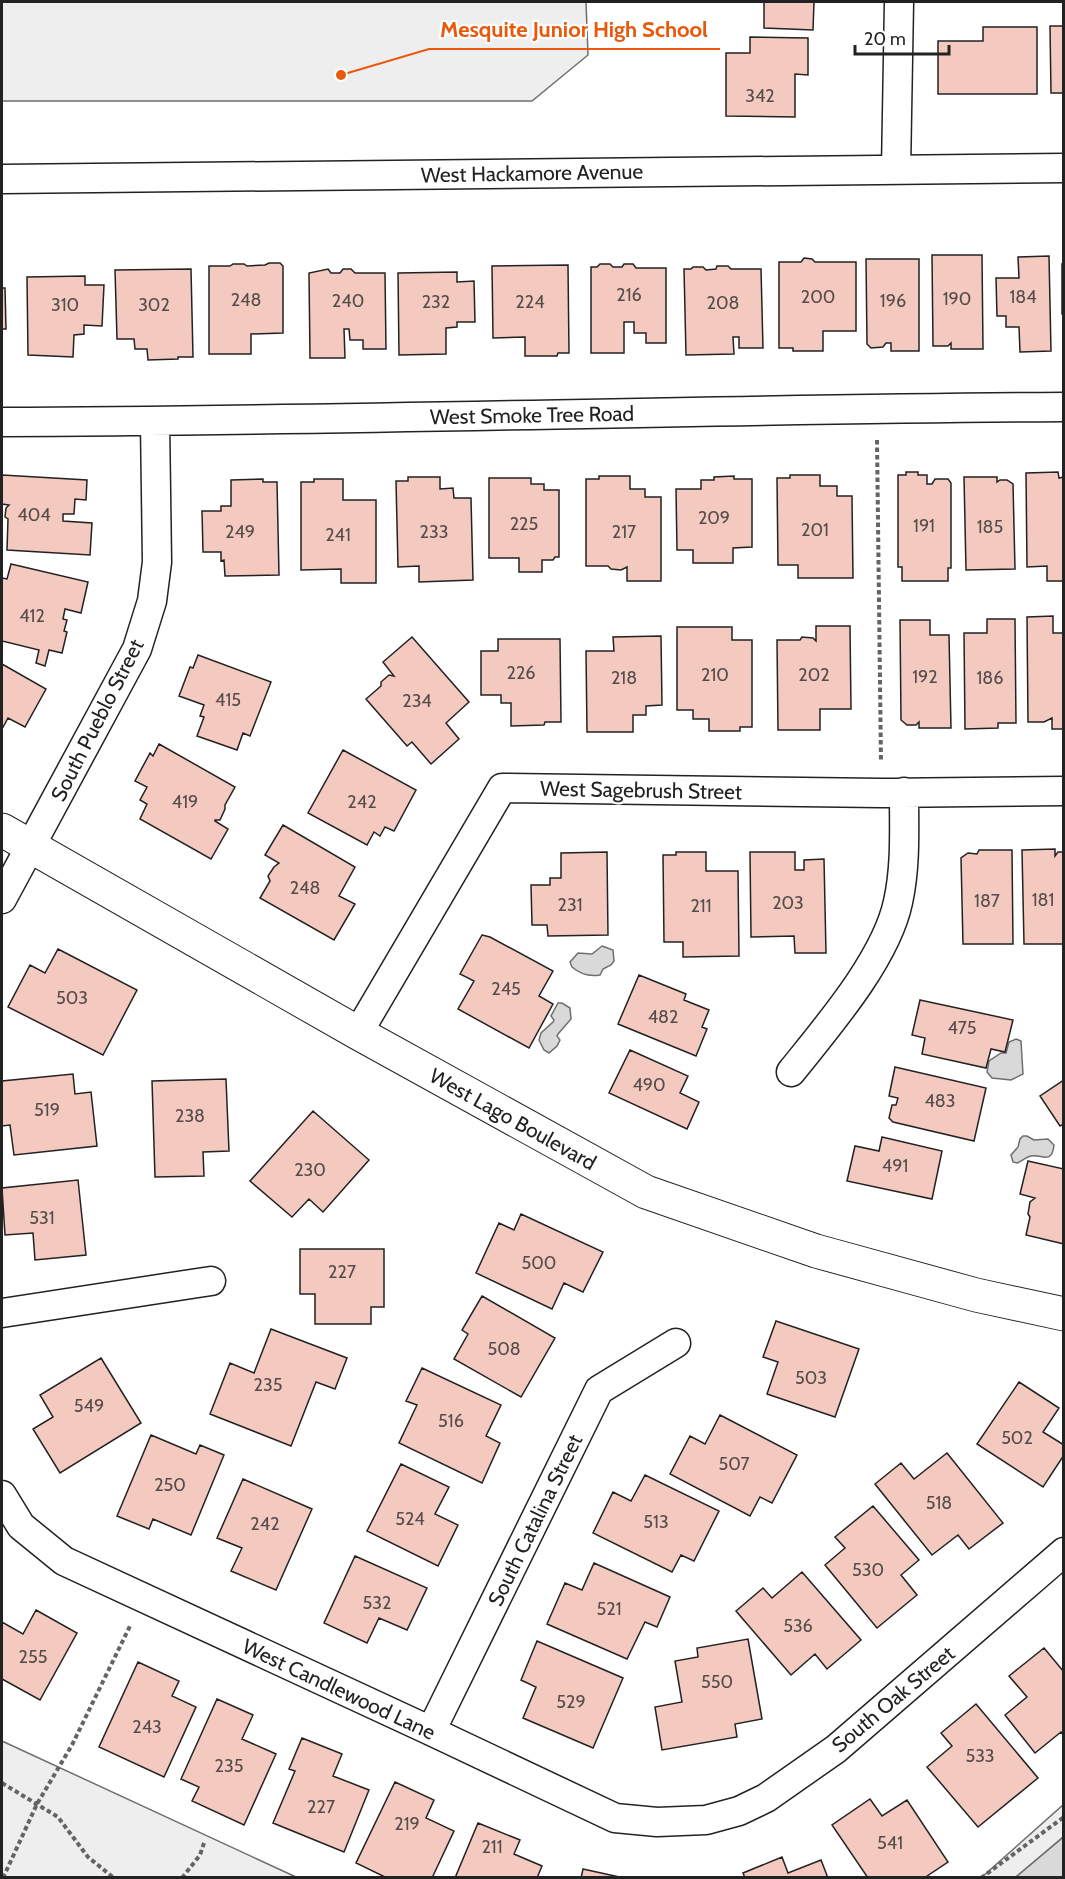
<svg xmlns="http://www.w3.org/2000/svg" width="1065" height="1879" font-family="Cabin,sans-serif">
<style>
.green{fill:#eee;stroke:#6f6f6f;stroke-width:1.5}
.water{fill:#d9d9d9;stroke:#6f6f6f;stroke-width:1.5}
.building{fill:#f3c9c0;stroke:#222;stroke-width:1.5}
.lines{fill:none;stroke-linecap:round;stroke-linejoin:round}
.street-casing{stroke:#222;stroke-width:31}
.secondary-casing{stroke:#222;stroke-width:35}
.path{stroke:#646464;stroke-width:4;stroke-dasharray:4.5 3;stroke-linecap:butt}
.street{stroke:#fff;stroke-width:28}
.secondary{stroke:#fff;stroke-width:33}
.labels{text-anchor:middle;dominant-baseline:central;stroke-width:4.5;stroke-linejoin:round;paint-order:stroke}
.number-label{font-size:18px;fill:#564c4a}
.street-label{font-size:21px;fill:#222;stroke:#fff}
.leader{fill:none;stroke:#e8590c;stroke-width:2}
.callout-dot{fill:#e8590c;stroke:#fff;stroke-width:2}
.callout-label{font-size:22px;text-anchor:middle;font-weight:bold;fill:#e8590c;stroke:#fff;stroke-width:4.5;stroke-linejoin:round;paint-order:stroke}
</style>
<rect width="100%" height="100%" fill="#fff"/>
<path class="green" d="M2,2H586L588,55L532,101H2Z
M2,1741L296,1877H2Z
M1063,1805V1837L1016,1877L981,1878Z"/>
<path class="water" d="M602,946L613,950L614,961L611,965L603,969L600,975C588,977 580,974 572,967L570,962L578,953L592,954Z
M558,1003H562L570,1008L571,1019L558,1034L557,1036L560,1040L557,1046L549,1053L544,1050L539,1040L541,1033L553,1022L554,1020L551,1016Z
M1016,1039L1021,1041L1023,1074L1011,1080L992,1078L987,1072L989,1061L1001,1053H1006L1009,1042Z
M1023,1136H1027L1034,1140L1048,1139L1054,1145C1052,1165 1042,1154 1031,1156C1026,1157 1022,1161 1017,1163L1013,1162L1011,1155L1018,1147L1020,1139Z
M1063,1837V1877H1016L1060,1840Z"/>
<path class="building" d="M764,2H814L813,30L764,28Z
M1050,26H1064V93H1051Z
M983,27H1037V94H938V41H983Z
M750,37L808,38V75L795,74V117L726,116V53H750Z
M932,255H982L983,349H951V343L948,346H933Z
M1049,256L1051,351L1020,352L1019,327H1006V316H997L996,278H1019L1018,257Z
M804,258L812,259L815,262H856V331H823V351H793V348H779V262H801Z
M866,259H919V351H891V343H886L883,347L871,348L867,344Z
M269,263H280L283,266V333L251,334V354H209V266H230L233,264H244L247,266L265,265Z
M600,264H610L613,267H622L624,264H633L636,268H666V343H646V333H634V322H624V353H591V267H597Z
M1062,264H1064V314H1062Z
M568,265L569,353H558L557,356H525V337L493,338L492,266Z
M717,266H728L731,269H761L763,348H739V337H733L734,354L686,355L684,269H691L693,267H703L706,270L716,269Z
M191,269L193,357H178V359L148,360L147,349H135L134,339H117L115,270Z
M328,269L331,273H340L343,269H351L355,273H385L386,349H363V340H350L349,329H344L345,358H310L309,273Z
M457,272V282L474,281L475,322H457V327L446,328V354L399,355L398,273Z
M85,276V285H104L102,326L84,325V334L74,335L73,357L28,355L27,277Z
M2,288H5L6,329H2Z
M906,472H918V475H927V484H932L935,479H948L951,483V568H948V581H902V567H898V475H906Z
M1058,472L1059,478L1064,477V581H1047V566L1027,567L1026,473Z
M2,475L87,480L86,500L75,499L74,514H63V521L92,523L90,555L7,550L8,519L5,517L6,508L9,505L2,504Z
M790,475H820V486H837V496H852L853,578H798V565H778L777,478H790Z
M599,476H630V489H645V497H661V581H627V567L621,570L611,569L608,566H586V479H599Z
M734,476V479H752V547L733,548V563H693V550H677L676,489H701V480H714V477Z
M408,477H440V489L453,488L454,498H471L473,580L419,582V566L398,567L396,481H408Z
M964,477H997V482L1000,480H1007L1013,484L1015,569L966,570Z
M489,478H531V484H544V490H559V557H555L553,560H542V572H519V558H489Z
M263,479V482H277L279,575L225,576L224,560L221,561V552H203L202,511H221V506H231V480Z
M314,479H343V500H376V583H341V569L301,570V482H314Z
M11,564L88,582L81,613L65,609L63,619L67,620L64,631L67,632L62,653L49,650L45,666L36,663L39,650L2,641V578L7,579Z
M1053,616V633H1064V729H1052V718L1044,722H1028L1027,617Z
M987,619H1015L1016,723H998V728L965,729L964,633H987Z
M900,620H930V635H949L951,728H919V722L916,725H907L901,720Z
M816,626H850L851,709H820V730H778L777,640H800L802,637L813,638L816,641Z
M677,627H732V640H752V727H740V731H709V719H693V710H677Z
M661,636L662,705L646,706V715H633V732H587L586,651H614L613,637Z
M412,637L469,702L446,723L459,739L431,764L412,742L407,746L366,699L381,686V682L389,675L394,676L383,662Z
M498,639H560L561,722H545L544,725L511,726V703H501V695H481V651H498Z
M198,655L271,682L250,736L243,733L237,750L197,736L204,717L200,716L204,705L179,696L190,667L193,668Z
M2,664L46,689L25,727L8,718L2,729Z
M159,744L235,787L225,805V809L220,820H215V821L228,829L211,859L140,819L147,804L140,800L147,787L135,781L150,753L153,756Z
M343,750L416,790L394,831L385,827L380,836L374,832L367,845L308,813Z
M283,825L355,867L339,896L355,904L334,940L260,898L270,881L268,876L274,867L279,863L265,855Z
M1055,849V856L1058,852H1064V944H1024L1022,850Z
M979,850H1012L1013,944H963L961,858L968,853L977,854Z
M607,852L608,935L548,936L547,925H532L531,885H550V878H561V853Z
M676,852H706V871H738L739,956L683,957V942H664L663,855H676Z
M750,852H795V870H804V860L824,859L826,953H795L794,936L751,937Z
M482,935L490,937L553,971L539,996L553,1004L529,1048L458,1009L474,981L460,974Z
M58,949L137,990L103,1055L8,1007L30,965L45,973Z
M639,975L686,994L684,1000L709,1010L702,1027L707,1029L696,1056L618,1024Z
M920,1000L1013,1020L1005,1052L991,1049L986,1068L922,1054L925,1038L912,1035Z
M630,1050L688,1076L680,1093L699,1102L687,1129L609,1093Z
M895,1067L986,1088L974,1141L893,1122L889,1118L892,1105H896L898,1098L889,1096Z
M73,1074L75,1094L91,1092L97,1146L14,1155L10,1125L2,1126V1081Z
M226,1079L229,1151L203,1152L204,1176L155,1177L152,1081Z
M1064,1080V1124L1060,1126L1040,1096Z
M313,1111L369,1160L323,1212L309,1199L292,1217L250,1181Z
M882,1137L942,1151L932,1199L847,1181L855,1146L879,1151Z
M1028,1161L1064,1169V1244L1026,1235L1030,1217L1028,1214L1030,1202L1035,1198L1020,1194Z
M78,1180L86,1255L35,1260L33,1233L5,1235L2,1188Z
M521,1214L603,1252L583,1292L564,1283L552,1309L476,1273L499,1223L514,1230Z
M300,1249H384V1307H371V1324H315V1294H300Z
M482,1296L555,1338L521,1397L454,1359L468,1334L462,1330Z
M776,1321L859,1349L835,1417L767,1394L778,1362L763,1357Z
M271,1329L347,1358L335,1389L316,1382L291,1446L210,1414L230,1363L254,1373Z
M101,1358L141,1423L60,1473L33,1429L53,1417L40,1395Z
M422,1368L501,1405L486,1436L500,1443L482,1483L399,1443L417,1405L406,1401Z
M1019,1382L1059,1408L1043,1432L1064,1445V1455L1043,1487L977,1444Z
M720,1415L797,1455L772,1503L760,1497L750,1516L670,1474L690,1436L705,1444Z
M151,1435L196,1454L200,1445L224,1455L191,1535L153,1519L149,1529L117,1516Z
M947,1453L1003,1523L969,1549L958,1535L932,1555L875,1484L901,1463L914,1479Z
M401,1464L449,1487L435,1514L458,1525L438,1566L367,1531Z
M645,1475L719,1511L694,1561L681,1555L672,1572L593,1533L613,1492L631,1501Z
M243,1479L312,1509L276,1590L231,1571L242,1548L217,1538Z
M873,1506L919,1560L901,1575L917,1595L877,1628L825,1565L845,1548L835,1537Z
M355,1556L427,1588L407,1630L379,1618L367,1643L324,1623Z
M594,1563L670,1597L657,1627L645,1622L627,1659L547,1624L565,1583L582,1590Z
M802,1572L861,1640L827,1669L815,1654L791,1675L736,1611L763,1588L772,1598Z
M36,1610L77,1633L40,1700L2,1679V1622L23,1634Z
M748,1639L762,1719L735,1724L737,1737L662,1750L655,1707L682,1702L675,1661L698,1657L697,1648Z
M537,1641L623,1678L593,1748L523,1718L536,1687L521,1680Z
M1044,1648L1064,1672V1736L1061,1732L1035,1753L1005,1715L1027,1697L1009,1676Z
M138,1662L179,1681L172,1696L196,1707L164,1777L99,1747Z
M217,1699L253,1715L242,1739L276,1754L244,1825L192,1801L199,1787L181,1779Z
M976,1704L1038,1778L978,1827L927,1767L952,1746L941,1733Z
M302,1738L342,1754L333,1776L369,1790L344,1852L273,1823L295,1771L289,1769Z
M395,1782L434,1800L426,1818L454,1831L432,1878H387L356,1863Z
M870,1799L882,1816L907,1800L948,1862L924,1878H868L832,1825Z
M478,1823L520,1840L514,1854L542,1866L537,1878H455Z
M782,1857L788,1873L821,1860L828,1878H745L743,1873Z
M583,1869L624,1878H581Z"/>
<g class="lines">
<defs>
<path id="street" d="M896,170L899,2
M2,179L1064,168
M2,422C356,421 709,409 1064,407
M2,899L137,649L152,601L157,562L155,422
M358,1033L502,788L881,793L1064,791
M791,1072C827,1027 886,959 898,902C906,866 904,829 904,792
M2,1313L211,1281
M2,1495L21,1526L64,1561L431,1731L615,1818L657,1822L706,1820L739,1811L766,1798L836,1749L1064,1552
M431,1731L599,1390L676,1343"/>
<path id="secondary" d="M2,830L358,1033L646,1192L816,1251L976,1295L1064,1314"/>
</defs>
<use href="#street" class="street-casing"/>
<use href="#secondary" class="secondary-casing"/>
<path class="path" d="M877,440L881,762
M2,1783L58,1817L88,1857L114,1878
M3,1878L37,1804L72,1745L131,1624
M182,1878L200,1855L204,1843
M981,1878L1064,1817"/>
<use href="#street" class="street"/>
<use href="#secondary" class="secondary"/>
</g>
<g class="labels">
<g class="number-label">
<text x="760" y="96">342</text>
<text x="629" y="295">216</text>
<text x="818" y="297">200</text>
<text x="1023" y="297">184</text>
<text x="957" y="299">190</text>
<text x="246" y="300">248</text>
<text x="348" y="301">240</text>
<text x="893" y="301">196</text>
<text x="436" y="302">232</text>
<text x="530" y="302">224</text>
<text x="723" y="303">208</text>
<text x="65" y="305">310</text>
<text x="154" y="305">302</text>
<text x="34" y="515">404</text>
<text x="714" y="518">209</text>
<text x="524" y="524">225</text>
<text x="924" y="526">191</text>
<text x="990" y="527">185</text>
<text x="815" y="530">201</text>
<text x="240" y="532">249</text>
<text x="434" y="532">233</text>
<text x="624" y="532">217</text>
<text x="338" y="535">241</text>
<text x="32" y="616">412</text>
<text x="521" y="673">226</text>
<text x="715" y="675">210</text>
<text x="814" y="675">202</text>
<text x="925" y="677">192</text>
<text x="624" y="678">218</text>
<text x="990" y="678">186</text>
<text x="228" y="700">415</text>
<text x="417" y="701">234</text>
<text x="185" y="802">419</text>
<text x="362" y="802">242</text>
<text x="305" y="888">248</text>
<text x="1043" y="900">181</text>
<text x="987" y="901">187</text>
<text x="788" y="903">203</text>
<text x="570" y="905">231</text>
<text x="701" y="906">211</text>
<text x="506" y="989">245</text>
<text x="72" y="998">503</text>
<text x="663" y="1017">482</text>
<text x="962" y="1028">475</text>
<text x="649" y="1085">490</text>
<text x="940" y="1101">483</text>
<text x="47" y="1110">519</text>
<text x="190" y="1116">238</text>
<text x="895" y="1166">491</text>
<text x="310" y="1170">230</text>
<text x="42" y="1218">531</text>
<text x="539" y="1263">500</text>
<text x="342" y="1272">227</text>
<text x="504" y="1349">508</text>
<text x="811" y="1378">503</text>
<text x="268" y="1385">235</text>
<text x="89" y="1406">549</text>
<text x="451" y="1421">516</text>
<text x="1017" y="1438">502</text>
<text x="734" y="1464">507</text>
<text x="170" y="1485">250</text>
<text x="939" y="1503">518</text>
<text x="410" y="1519">524</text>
<text x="656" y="1522">513</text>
<text x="265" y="1524">242</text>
<text x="868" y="1570">530</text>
<text x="377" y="1603">532</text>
<text x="609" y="1609">521</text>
<text x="798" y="1626">536</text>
<text x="33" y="1657">255</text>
<text x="717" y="1682">550</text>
<text x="571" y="1702">529</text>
<text x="147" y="1727">243</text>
<text x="980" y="1756">533</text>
<text x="229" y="1766">235</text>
<text x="321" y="1807">227</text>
<text x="407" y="1824">219</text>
<text x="890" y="1843">541</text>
<text x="492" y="1847">211</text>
</g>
<g class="street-label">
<text transform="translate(532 173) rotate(-1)">West Hackamore Avenue</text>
<text transform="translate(532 415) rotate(-1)">West Smoke Tree Road</text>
<text transform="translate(97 720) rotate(-63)">South Pueblo Street</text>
<text transform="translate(641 790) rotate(1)">West Sagebrush Street</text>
<text transform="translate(513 1119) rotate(29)">West Lago Boulevard</text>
<text transform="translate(535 1520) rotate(-64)">South Catalina Street</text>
<text transform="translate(339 1689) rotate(25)">West Candlewood Lane</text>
<text transform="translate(893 1699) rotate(-40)">South Oak Street</text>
</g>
</g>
<path class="leader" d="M341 75L429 49H720"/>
<circle class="callout-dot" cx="341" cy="75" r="6"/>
<g class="callout-label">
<text x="574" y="37">Mesquite Junior High School</text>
</g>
<rect width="1065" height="1879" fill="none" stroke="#222222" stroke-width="6"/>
<path d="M855 45v9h94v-9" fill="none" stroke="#222222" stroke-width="3"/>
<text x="864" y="45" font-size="18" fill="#222222" stroke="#ffffff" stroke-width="4.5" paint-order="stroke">20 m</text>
</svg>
